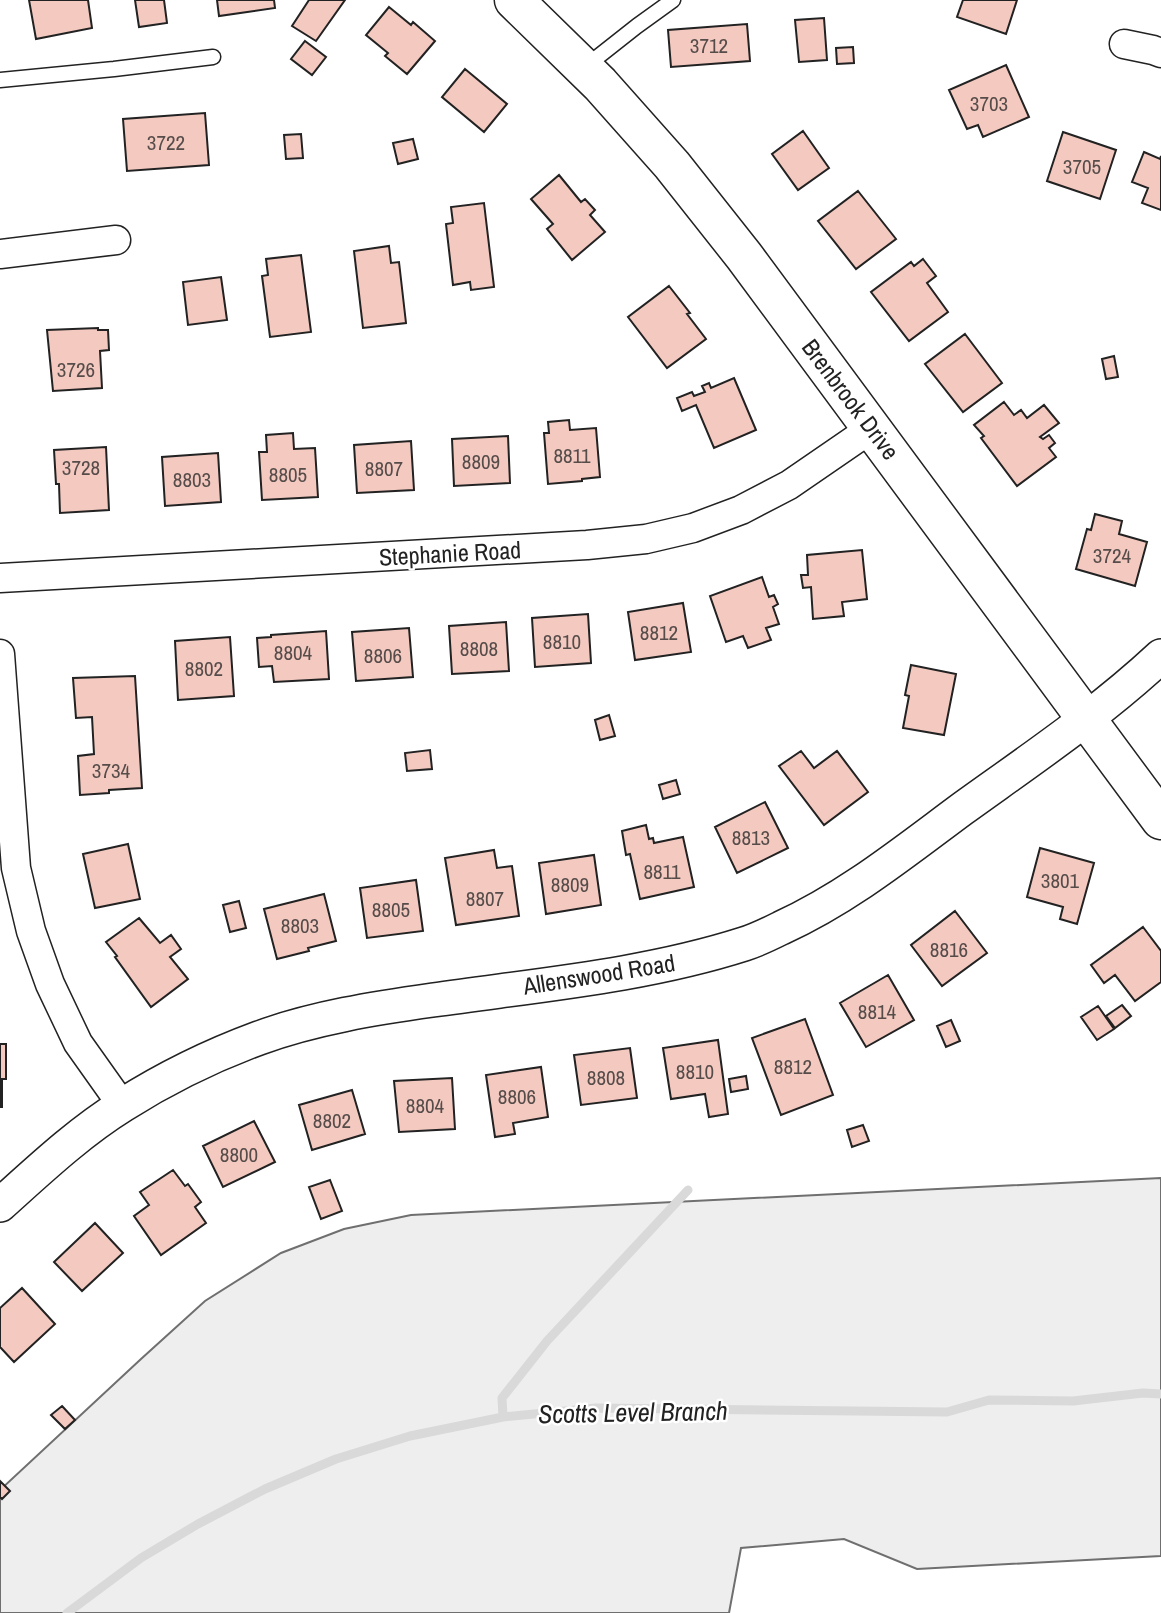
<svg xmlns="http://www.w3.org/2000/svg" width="1161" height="1613" font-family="'Archivo Narrow',sans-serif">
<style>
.green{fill:#eee;stroke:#6f6f6f;stroke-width:2}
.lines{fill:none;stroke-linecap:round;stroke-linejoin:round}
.stream{stroke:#d9d9d9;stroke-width:9}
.building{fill:#f3c9c0;stroke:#222;stroke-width:2}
.service-casing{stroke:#222;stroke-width:17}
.minor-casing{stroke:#222;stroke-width:31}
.tertiary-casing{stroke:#222;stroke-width:36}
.secondary-casing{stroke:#222;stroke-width:41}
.service{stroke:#fff;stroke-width:14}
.minor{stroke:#fff;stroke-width:28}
.tertiary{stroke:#fff;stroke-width:33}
.secondary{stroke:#fff;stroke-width:38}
.labels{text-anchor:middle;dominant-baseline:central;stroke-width:5;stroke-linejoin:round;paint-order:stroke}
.number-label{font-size:21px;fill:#564c4a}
.street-label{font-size:24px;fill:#222;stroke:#fff}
.water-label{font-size:26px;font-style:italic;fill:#222;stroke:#fff}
</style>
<rect width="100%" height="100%" fill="#fff"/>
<path class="green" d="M1161,1178V1556L917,1569L844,1539L741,1548L729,1613H0V1490L141,1359L205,1301L281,1253L344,1229L411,1215Z"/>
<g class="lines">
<path class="stream" d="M503,1417L502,1398L547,1341L688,1190
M67,1613L141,1558L198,1524L265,1489L336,1459L410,1436L503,1417L596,1408L947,1412L989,1400L1073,1401L1143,1393L1161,1394"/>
</g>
<path class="building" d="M29,0H88L92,28L36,39Z
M135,0H164L167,23L139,27Z
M217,0H274L275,8L219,16Z
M309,0H345L316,41L292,26Z
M963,0H1017L1006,34L957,17Z
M389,7L411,25L413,22L435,41L407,74L385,56L388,53L366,35Z
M824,18L827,60L799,62L795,20Z
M747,24L750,61L671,67L668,30Z
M305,41L326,57L312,75L291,59Z
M853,47L854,63L837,64L836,48Z
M1006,65L1029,117L983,137L978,125L967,129L949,90Z
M465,69L507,104L484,132L442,97Z
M205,113L209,165L127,171L123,119Z
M803,131L829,168L798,190L772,154Z
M1063,132L1116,150L1100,199L1047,181Z
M301,134L303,158L286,159L284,135Z
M413,139L418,159L398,164L393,143Z
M1144,152L1160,159L1161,156V210L1142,203L1148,188L1132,182Z
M559,175L581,202L585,199L595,210L590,215L605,232L572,260L547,229L553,224L531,199Z
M858,191L896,239L856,269L818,221Z
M484,203L494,287L471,290L470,282L453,285L446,224L453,223L451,207Z
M389,246L391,263L399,262L406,323L363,328L354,251Z
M301,255L311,332L270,337L262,276L268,275L266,259Z
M923,259L936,276L927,283L948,312L909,341L871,292L911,262L914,266Z
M221,277L227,320L188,325L183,282Z
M669,286L690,313L687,314L706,339L667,368L628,317Z
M98,328V330H108L109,350L100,351L102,388L53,391L47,330Z
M965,334L1002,383L963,412L925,364Z
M1114,356L1118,377L1106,379L1102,359Z
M734,378L756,430L714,448L696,405L682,411L677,398L692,392L694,396L705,392L702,386L709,383L711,388Z
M1004,402L1014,415L1021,410L1027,418L1044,405L1059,423L1040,437L1043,439L1049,435L1055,443L1049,448L1056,457L1017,486L981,438L984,436L974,425Z
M569,420L570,430L596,428L600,477L582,479V481L548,484L544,433H549L548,422Z
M293,433L294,449L315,448L318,497L262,500L259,452H267L266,435Z
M508,436L510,483L454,486L452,439Z
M411,441L414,490L357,493L354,445Z
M106,447L109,510L60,513L59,484H56L54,450Z
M218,453L221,502L165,506L162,457Z
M1095,514L1122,521L1119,534L1147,542L1135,586L1076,569L1087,529L1091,530Z
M862,550L867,599L842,602L844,616L813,619L811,587L803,588L801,575H808L807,555Z
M762,577L769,597L774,595L778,604L773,607L779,624L766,628L771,640L748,648L743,636L726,642L710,596Z
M683,603L691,652L635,660L628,612Z
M588,614L591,663L535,667L532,618Z
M506,622L509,671L452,674L449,626Z
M409,628L413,677L356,681L352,632Z
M326,631L329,679L274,682L272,666L259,667L257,638L271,637V635Z
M230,637L234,696L178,700L175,641Z
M911,665L956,674L944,735L903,728L909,696L905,695Z
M135,676L142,788L109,790V793L80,795L78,756L94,754L92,717L76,718L73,678Z
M609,715L615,736L600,740L595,720Z
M430,750L432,769L407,771L405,753Z
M801,751L814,768L837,751L868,792L824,825L779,766Z
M676,780L680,794L663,799L659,785Z
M765,802L788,848L737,873L715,827Z
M646,825L649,839L653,838L654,843L683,837L694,887L640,899L630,854L626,855L622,831Z
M128,844L140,899L95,908L83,854Z
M1040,848L1094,863L1077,924L1060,919L1063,907L1027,897Z
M494,850L497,868L512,866L519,916L456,925L445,858Z
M594,855L601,905L546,914L539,863Z
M416,880L423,931L367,938L360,888Z
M324,894L336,941L308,948L309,951L277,959L264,909Z
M239,901L246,928L230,932L223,905Z
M955,911L987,953L942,986L911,945Z
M139,918L160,943L171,935L181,949L170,957L188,979L151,1007L115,957L117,956L106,942Z
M1143,927L1161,951V982L1135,1001L1115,975L1104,983L1091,965Z
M888,975L914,1020L866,1047L840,1003Z
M1122,1005L1131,1016L1115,1028L1106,1016Z
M1098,1006L1114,1029L1097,1040L1081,1017Z
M805,1019L833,1095L781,1115L752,1038Z
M951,1020L960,1041L946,1047L937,1026Z
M718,1040L728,1114L709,1117L705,1094L671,1099L663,1048Z
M0,1044H6V1079H2V1107H0Z
M630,1048L637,1098L581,1105L574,1055Z
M541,1067L548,1117L513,1123L515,1134L495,1137L486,1075Z
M746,1076L748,1089L731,1092L729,1079Z
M452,1078L455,1129L399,1132L394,1081Z
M352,1090L365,1134L312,1150L299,1105Z
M254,1121L275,1162L223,1187L203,1146Z
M863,1125L869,1141L852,1147L847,1130Z
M173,1170L185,1186L188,1184L201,1202L195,1207L206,1223L161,1255L134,1216L149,1205L140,1192Z
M330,1180L342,1211L321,1219L309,1187Z
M95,1223L123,1253L82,1291L54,1262Z
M22,1288L55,1324L14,1362L0,1347V1308Z
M62,1406L75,1420L65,1429L51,1415Z
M0,1481L10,1491L2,1499L0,1497Z"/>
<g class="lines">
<defs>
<path id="service" d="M585,67L637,26L673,0
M0,80L114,69L213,57"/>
<path id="minor" d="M1124,44L1153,50L1161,53
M0,254L116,240
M0,578L587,545L646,539L693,528L741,510L789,485L872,428
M0,654L16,868L31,931L50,984L78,1043L122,1105"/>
<path id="tertiary" d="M0,1205C39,1170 78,1133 123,1105C164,1079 213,1055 259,1038C313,1018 376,1008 433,1000C537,985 644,976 744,944C757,940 769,934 781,928C847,898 904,852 962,809C1030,760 1100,713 1161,656"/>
<path id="secondary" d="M514,0L600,84L672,165L744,256L1161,820"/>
</defs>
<use href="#service" class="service-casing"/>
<use href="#minor" class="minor-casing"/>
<use href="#tertiary" class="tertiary-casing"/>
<use href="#secondary" class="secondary-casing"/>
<use href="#service" class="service"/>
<use href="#minor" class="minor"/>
<use href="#tertiary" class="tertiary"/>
<use href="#secondary" class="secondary"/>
</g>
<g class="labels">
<g class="number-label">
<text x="709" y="45">3712</text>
<text x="989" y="103">3703</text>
<text x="166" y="142">3722</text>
<text x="1082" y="166">3705</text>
<text x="76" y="369">3726</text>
<text x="572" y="455">8811</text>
<text x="481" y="461">8809</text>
<text x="81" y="467">3728</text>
<text x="384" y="468">8807</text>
<text x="288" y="474">8805</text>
<text x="192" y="479">8803</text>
<text x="1112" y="555">3724</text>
<text x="659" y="632">8812</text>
<text x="562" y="641">8810</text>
<text x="479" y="648">8808</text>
<text x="293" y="652">8804</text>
<text x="383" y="655">8806</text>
<text x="204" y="668">8802</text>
<text x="111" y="770">3734</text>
<text x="751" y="837">8813</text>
<text x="662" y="871">8811</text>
<text x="1060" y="880">3801</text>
<text x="570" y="884">8809</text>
<text x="485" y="898">8807</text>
<text x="391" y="909">8805</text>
<text x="300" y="925">8803</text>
<text x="949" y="949">8816</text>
<text x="877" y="1011">8814</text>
<text x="793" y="1066">8812</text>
<text x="695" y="1071">8810</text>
<text x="606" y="1077">8808</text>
<text x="517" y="1096">8806</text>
<text x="425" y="1105">8804</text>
<text x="332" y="1120">8802</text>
<text x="239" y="1154">8800</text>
</g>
<g class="street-label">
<text transform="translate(851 399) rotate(53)">Brenbrook Drive</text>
<text transform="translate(450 553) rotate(-3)">Stephanie Road</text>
<text transform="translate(599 974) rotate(-9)">Allenswood Road</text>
</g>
<g class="water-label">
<text transform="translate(633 1412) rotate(-1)">Scotts Level Branch</text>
</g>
</g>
</svg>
